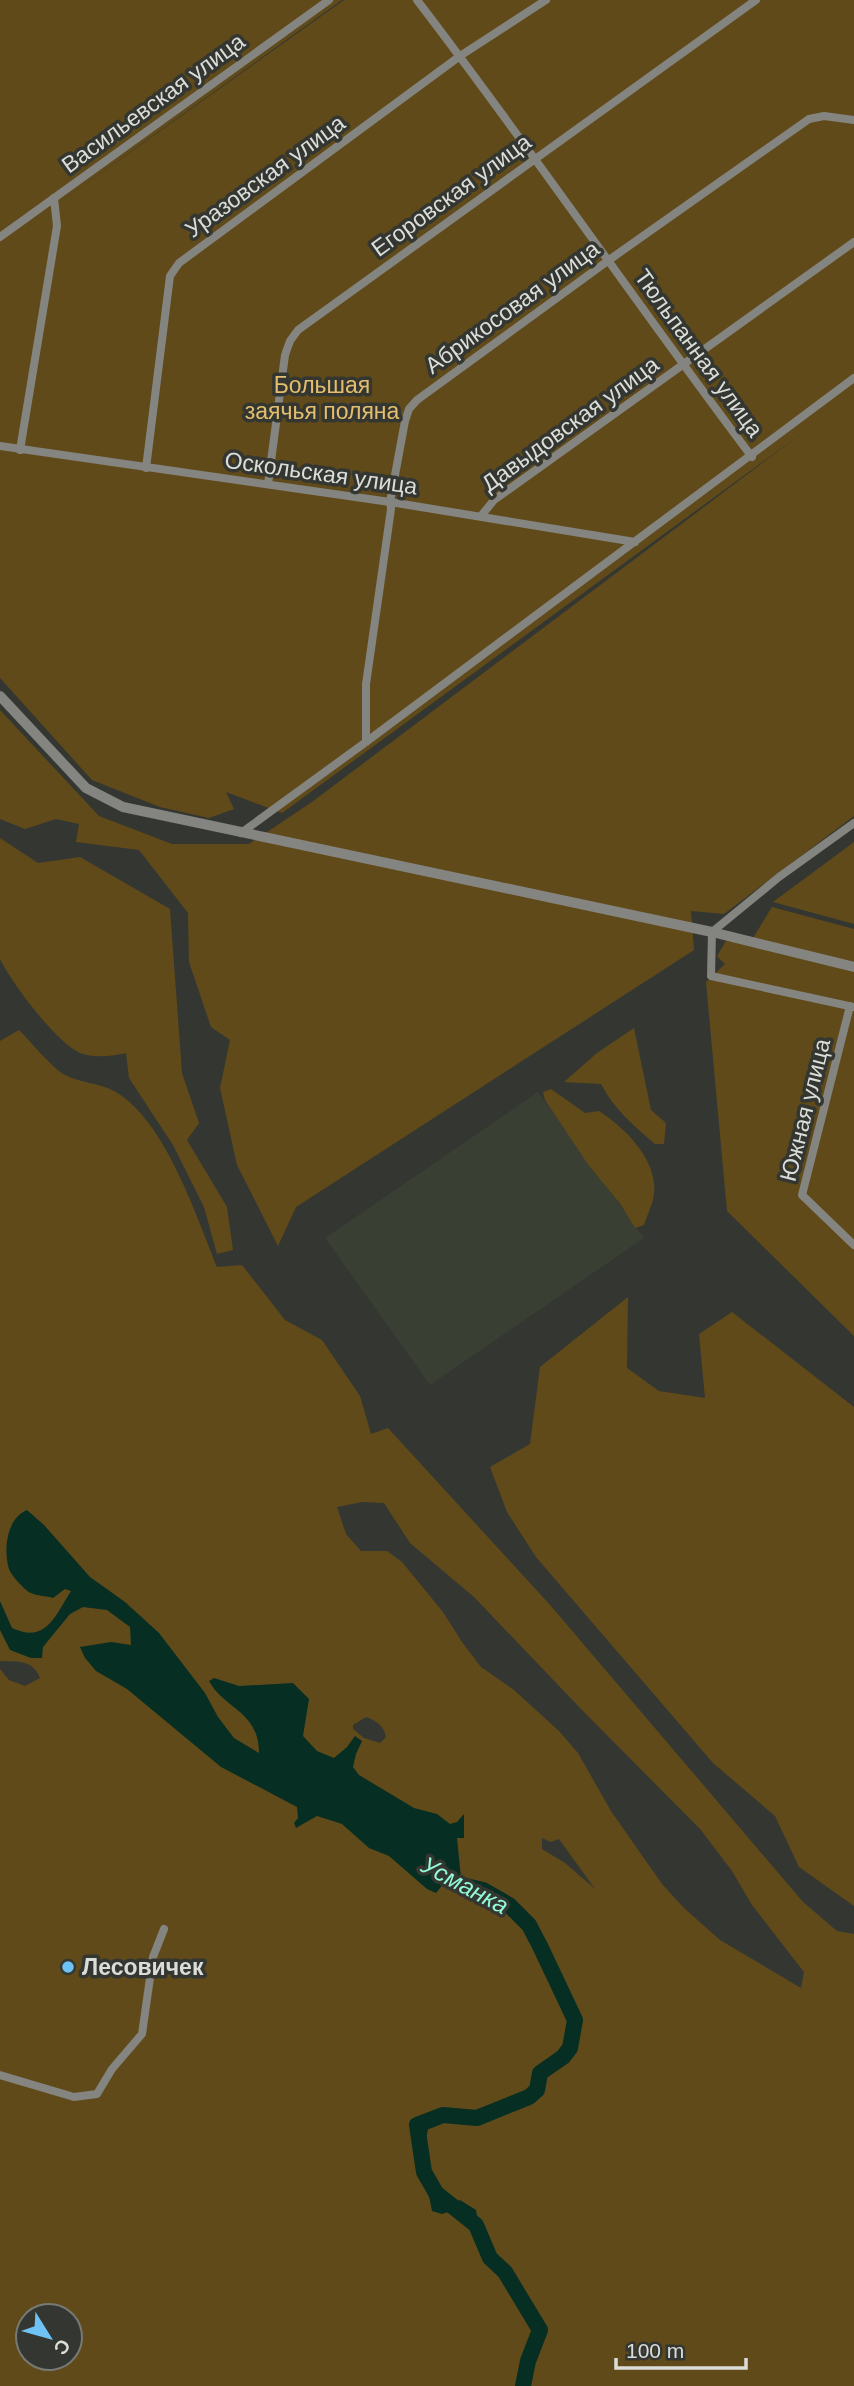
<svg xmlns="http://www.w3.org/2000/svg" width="854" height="2386" font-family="Arial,sans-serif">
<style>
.built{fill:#393f33}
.green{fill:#604a19;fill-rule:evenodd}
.water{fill:#062e23}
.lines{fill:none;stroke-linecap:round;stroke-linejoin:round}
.river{stroke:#062e23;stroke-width:16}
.minor{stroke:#848480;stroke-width:8}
.tertiary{stroke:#848480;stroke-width:10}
.poi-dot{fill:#6fc2f4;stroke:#343731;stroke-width:2.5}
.labels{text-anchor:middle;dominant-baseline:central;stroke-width:7;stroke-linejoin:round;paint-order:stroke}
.street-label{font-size:23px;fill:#dbddd9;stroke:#343731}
.park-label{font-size:23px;fill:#e4be6d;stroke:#343731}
.poi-label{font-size:23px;font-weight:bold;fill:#dbddd9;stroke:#343731;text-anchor:start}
.water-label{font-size:24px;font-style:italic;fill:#92fbda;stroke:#343731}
</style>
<rect width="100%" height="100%" fill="#343731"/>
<path class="built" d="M538,1092L644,1238L430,1385L325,1238Z"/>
<path class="green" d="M0,0H342L38,218L344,0H854V816L724,914L691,911L694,950L296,1207L278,1246L237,1165L220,1088L230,1040L211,1027L189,962L188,913L139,850L76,842L79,824L56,819L25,829L0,819V710L99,816L172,844H249L312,802L805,431L282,813L226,792L234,809L209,818L160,807L92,780L0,678Z
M0,838L38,863L80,857L170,909L182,1073L199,1123L187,1140L227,1207L233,1250L217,1254L204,1207L173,1145L129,1078L126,1053C113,1056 97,1058 83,1054C59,1047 11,982 0,959Z
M854,842V924L773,902Z
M772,907L854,929V1336L727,1211L706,982L725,964L717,956L726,941L750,943Z
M634,1028L651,1110L666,1123L664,1144H655C634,1126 614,1109 601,1084L564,1082L597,1053Z
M19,1030C30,1041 53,1069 65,1075C80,1083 101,1083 116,1092C165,1121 196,1215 217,1267L242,1265L285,1320L322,1340L360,1396L371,1434L388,1428L551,1606L803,1902L837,1931L854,1934V2386H0V1669L9,1680L25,1686L40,1678C33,1659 17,1662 0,1661V1041ZM362,1502L384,1503L410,1543L474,1597L582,1710L701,1830L732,1871L752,1905L804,1972L801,1988L720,1940L684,1908L662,1884L611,1811L578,1753L559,1731L514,1690L481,1667L462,1642L443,1612L402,1562L387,1551H361L346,1534L337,1507ZM366,1717C377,1721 384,1726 386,1737L380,1743L364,1738L353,1729V1725ZM542,1838L551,1842L559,1839L595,1889L565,1863L542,1849ZM28,2316H70V2358H28Z
M551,1089L585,1113L599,1111C625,1128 658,1160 654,1194C653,1204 647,1215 644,1225L635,1228L621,1205L587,1163L545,1100L543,1092Z
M628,1297L627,1368L659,1391L705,1398L699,1334L732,1312L854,1407V1906L799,1867L775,1816L713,1763L536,1557L507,1512L490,1467L530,1444L540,1367Z"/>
<path class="water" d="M27,1510L44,1525L90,1577L125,1602L159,1633L205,1693L218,1717L234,1738L259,1753C259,1711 224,1709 209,1681L214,1678L239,1686L293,1683L309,1699L303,1736L317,1751L334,1758L347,1747L355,1736L362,1741L356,1754L353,1767L359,1775L414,1808L437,1814L450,1824L457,1822L464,1814V1838H457L461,1878L457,1884L444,1883L436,1893L427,1889L389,1856L369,1848L342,1824L317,1816L296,1828L294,1823L298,1818L297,1807L221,1767L127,1689L96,1671L85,1658L80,1647L111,1642L131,1645L130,1627L107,1610L83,1607L70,1614L43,1647L42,1658H31L10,1650L0,1630V1601L12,1628C46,1644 55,1616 71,1591L65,1589L53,1598C47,1596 37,1596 31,1593C25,1591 11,1575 9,1569C3,1549 7,1518 27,1510Z
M418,2117H431L424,2147L420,2152L415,2147V2129L411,2124Z
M436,2187L456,2202L460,2200L476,2210L478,2222L464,2221L455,2210L442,2214L432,2211L429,2196Z"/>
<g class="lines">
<path class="river" d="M438,1873L457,1884L483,1890L509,1905L529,1925L540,1946L575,2020L570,2048L563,2057L540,2073L537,2090L529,2097L477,2118L443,2115L417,2125L424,2172L436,2193L476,2225L490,2258L505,2272L540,2330L528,2361L523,2386"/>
<path class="minor" d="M417,0C532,150 638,306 752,457
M0,237L329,0
M0,446L390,502L635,542
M20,450L57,226L54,198
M146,468L170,276L179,263L460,56L546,0
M268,484L285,355L290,341L298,330L756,0
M481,516L494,500L854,242
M366,742V684L391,509L390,502L405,421L409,409L417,400L609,260L809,119L824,116L854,120
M854,823L779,877L712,932L711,976L854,1007
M241,833L366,742L854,378
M850,1006L802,1195L854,1245
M0,2075L74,2097L97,2094L112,2069L142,2034L153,1957L164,1929"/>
<path class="tertiary" d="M0,696L86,788L123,807L712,932L854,967"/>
</g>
<circle class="poi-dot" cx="68" cy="1967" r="7"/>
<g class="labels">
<g class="street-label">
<text transform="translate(153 103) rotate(-36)">Васильевская улица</text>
<text transform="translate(265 176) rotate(-36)">Уразовская улица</text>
<text transform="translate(451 195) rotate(-36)">Егоровская улица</text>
<text transform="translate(512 307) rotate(-36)">Абрикосовая улица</text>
<text transform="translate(699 353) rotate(54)">Тюльпанная улица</text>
<text transform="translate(570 424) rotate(-36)">Давыдовская улица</text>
<text transform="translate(321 473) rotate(8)">Оскольская улица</text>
<text transform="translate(805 1110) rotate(-76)">Южная улица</text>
</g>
<g class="park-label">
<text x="322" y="385">Большая<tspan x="322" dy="26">заячья поляна</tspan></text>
</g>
<g class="poi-label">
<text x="82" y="1967">Лесовичек</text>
</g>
<g class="water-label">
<text transform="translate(465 1885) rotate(28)">Усманка</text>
</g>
</g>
<g transform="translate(49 2337) rotate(127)"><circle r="33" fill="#343731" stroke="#777974" stroke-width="2"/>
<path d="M0-5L12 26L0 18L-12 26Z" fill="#6fc2f4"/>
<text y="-10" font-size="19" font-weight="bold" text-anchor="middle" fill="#dbddd9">С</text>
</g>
<path d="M616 2358v10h130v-10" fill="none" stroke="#dbddd9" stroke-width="3.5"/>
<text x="626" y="2358" font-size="21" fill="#dbddd9" stroke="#343731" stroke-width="5" paint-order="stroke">100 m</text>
</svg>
